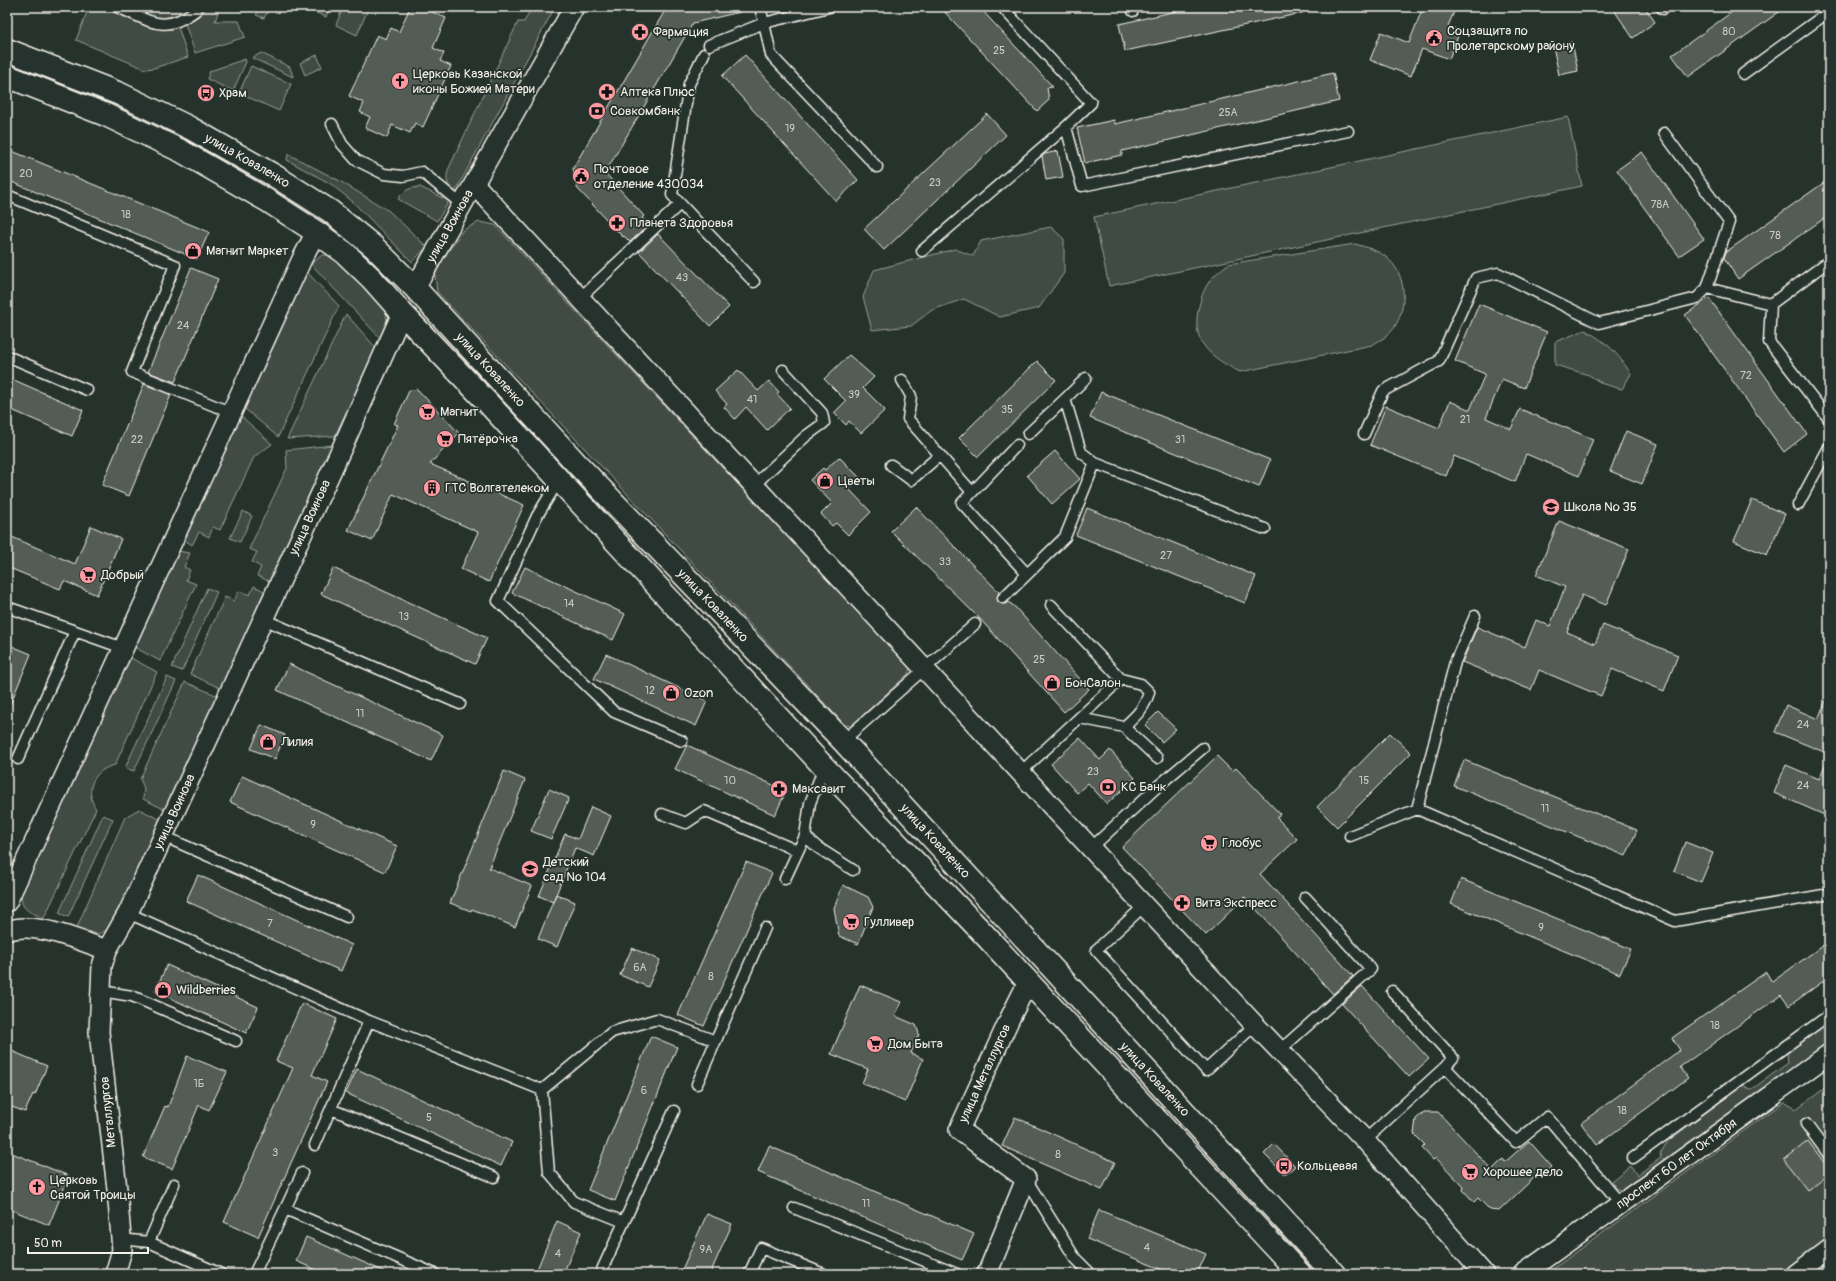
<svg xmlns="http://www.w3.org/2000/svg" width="1836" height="1281" font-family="Pangolin,sans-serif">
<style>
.green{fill:#414b45;stroke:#9a9e96}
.building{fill:#525c55;stroke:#f4f1e8}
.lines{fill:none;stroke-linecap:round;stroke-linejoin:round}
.lane-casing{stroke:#f4f1e8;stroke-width:13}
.street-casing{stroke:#f4f1e8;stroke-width:22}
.secondary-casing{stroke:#f4f1e8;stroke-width:25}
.lane{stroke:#26332d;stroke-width:10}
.street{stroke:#26332d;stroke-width:19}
.secondary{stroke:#26332d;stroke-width:22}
.labels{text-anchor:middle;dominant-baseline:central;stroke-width:3.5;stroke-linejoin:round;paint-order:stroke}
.number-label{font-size:11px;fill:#ccccc3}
.poi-label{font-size:13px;fill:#f4f1e8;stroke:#26332d;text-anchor:start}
.street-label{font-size:13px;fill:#f4f1e8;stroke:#26332d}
</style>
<rect width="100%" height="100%" fill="#26332d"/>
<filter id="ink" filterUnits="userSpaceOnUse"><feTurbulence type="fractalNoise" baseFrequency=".025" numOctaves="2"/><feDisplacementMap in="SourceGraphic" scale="8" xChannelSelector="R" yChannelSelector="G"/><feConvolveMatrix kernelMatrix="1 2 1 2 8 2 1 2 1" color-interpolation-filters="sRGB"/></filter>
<g filter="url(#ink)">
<path class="green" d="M89,7H108L158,28L178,27L188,57L154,68L145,69L76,40Z
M132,7H189C174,29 150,15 132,7Z
M207,7H220L215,21H239L245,37L195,53L185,24L201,15Z
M260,7H274L268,11L264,18L256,15Z
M302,7H329L326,17Z
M343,7H369L357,35L336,25Z
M532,7H555L455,192C446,186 446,179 448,170L518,22H524Z
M261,53L290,67L293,77L252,58Z
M317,55L322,67L305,75L300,63Z
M245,59L246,62L233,91L207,79L210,71Z
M251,66L291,84L279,111L239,93Z
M1568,117L1582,186L1109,286L1094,217Z
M288,154L338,180L389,211L427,247L412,262L353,202L331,184L287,160Z
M420,187L449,201L437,221L398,199C404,190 409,188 420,187Z
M479,222L495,225L910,668L908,674L851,726L845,725L437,292L435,276L440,263L463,230Z
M1051,227L1064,239V273L1039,308L1000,317L964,299L932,310L911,326L872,330L863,297L874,270L955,249L973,256L981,241Z
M1355,244C1366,247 1377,250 1386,257C1407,273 1408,307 1394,328C1389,336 1380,340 1372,345L1240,372C1210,357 1190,342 1199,306C1204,285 1211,277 1228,264Z
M322,255H328L333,258L386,309L387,325L381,339L311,264Z
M306,271L339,306L278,437L244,408Z
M346,314L376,348L335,436L287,439Z
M1585,330C1609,344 1616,351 1631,374L1622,389L1603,384L1589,375L1555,365V342Z
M241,416L272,444L254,457L220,530L213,527L209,537L199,532L192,545L182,538Z
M333,445L271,582L257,576L261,567L252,562L257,552L249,549L287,468L286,450Z
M243,511L252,516L240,542L230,538Z
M177,551L190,553L184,567L190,570L186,580L196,584L160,661L134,647Z
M254,586L266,592L222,689L190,674L225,597L234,601L239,591L250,595Z
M207,588L217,592L182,671L172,667Z
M129,657L157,672L115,765C93,770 84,790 96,809L44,918C28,911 20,911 21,890Z
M167,677L176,681L134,771L125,768Z
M185,682L218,696L166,810L143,799L144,788L140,779Z
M139,809L161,820L112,925C97,939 95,933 77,927L125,817Z
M103,815L113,819L68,917L59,913Z
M1829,1022V1034L1826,1037L1823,1050L1623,1191L1616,1188L1611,1181L1630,1166L1637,1175L1661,1158L1660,1154L1668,1141L1743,1085L1751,1090L1788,1063L1787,1053Z
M1829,1085V1239L1781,1274H1546L1784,1102L1796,1109Z"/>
<path class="building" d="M410,7H421L446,18L433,48L444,53L440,61L451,66L423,127L415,123L410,133L392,125L387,138L365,128L370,117L360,112L364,103L349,96L377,35L386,39L391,28L399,32Z
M667,7H739L740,12L693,23L605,173L644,216L642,218L649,225L630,242L624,236L623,237L577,188L573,168Z
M940,7H979L1053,87L1047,88L1049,100L1037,111Z
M1195,7H1301L1302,13L1125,51L1119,24Z
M1423,7H1456L1448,26L1460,31L1449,59L1422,49L1411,76L1370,60L1381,32L1409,43Z
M1612,7H1645L1655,22L1633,38Z
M1739,7H1786L1688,77L1672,55Z
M1572,42L1578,71L1559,75L1553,46Z
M745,55L858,180L836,201L722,76Z
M1333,73L1339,101L1122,151V155L1085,163L1077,128L1114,120L1115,124Z
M987,114L1006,135L884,250L864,229Z
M7,149L209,232L197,259L7,180Z
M1058,151L1063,177L1046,180L1042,156L1045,154Z
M1642,152L1704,239L1679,256L1617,170Z
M1829,179V215L1738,279L1724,258L1726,252Z
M658,234L729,307L710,326L639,252Z
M191,268L218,279L175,382L148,372Z
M1709,298L1807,434L1784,452L1685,315Z
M1479,304L1547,332L1524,388L1502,379L1486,418L1511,429L1520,409L1593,439L1579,476L1526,454L1515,482L1454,456L1446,476L1370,445L1386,406L1439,428L1450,401L1470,410L1485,374L1455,361Z
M849,355L874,377L863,388L885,410L861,433L849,421L846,425L834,413L846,401L824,379Z
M1037,361L1056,380L978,457L959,438Z
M738,370L758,391L769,381L779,392L777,394L790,408L767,430L746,407L735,419L724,407L727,404L715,391Z
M7,377L83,410L72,436L7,408Z
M144,384L171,395L129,496L102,485Z
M417,389L459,433L430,464L524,505L489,582L461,569L478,532L393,494L372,541L348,530L398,425L394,424L409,391Z
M1101,392L1270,460L1259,487L1090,418Z
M1626,431L1658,444L1642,484L1610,471Z
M1055,451L1080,479L1052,504L1027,475Z
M839,457L860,478L849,489L871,512L848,535L836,523L832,526L821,514L832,503L810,480L823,468L825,470Z
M1752,500L1785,514L1767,555L1734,541Z
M916,507L999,592L997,597L998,602L1004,604L1008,602L1014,606L1089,689L1064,712L980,619L891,531Z
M1087,508L1256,576L1245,603L1076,535Z
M1559,521L1629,549L1606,605L1582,595L1567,632L1595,644L1603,625L1678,655L1664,691L1612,669L1601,696L1539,670L1531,690L1462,662L1477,627L1525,647L1536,620L1550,626L1565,587L1536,575Z
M91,526L121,539L97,595L64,581L60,589L7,567V535L75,564Z
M525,567L625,614L613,640L512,593Z
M333,568L487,638L475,664L321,594Z
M7,644L31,654L7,712Z
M606,654L707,701L696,726L594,679Z
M289,664L443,735L431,761L277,690Z
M1829,694V754L1775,732L1786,705L1818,719Z
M1158,712L1176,729L1162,742L1145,725Z
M261,725L285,735L275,759L251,749Z
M1390,733L1411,753L1337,827L1317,807Z
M1080,738L1100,760L1110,750L1135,778L1107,804L1088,783L1077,793L1051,764Z
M687,745L786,791L775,815L675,769Z
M1217,756L1232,771L1236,768L1280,814L1277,818L1297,839L1260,874L1353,976L1333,994L1245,897L1206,935L1122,847Z
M1829,756V817L1774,793L1786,765L1819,779Z
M1464,760L1637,830L1626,856L1454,786Z
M504,771L525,780L489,868L532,886L515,927L472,909L471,911L450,903Z
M242,776L397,846L385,872L230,802Z
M549,789L569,798L551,839L531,831Z
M591,807L611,816L594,856L575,848L553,902L539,896L565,834L578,839Z
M1685,842L1713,853L1701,882L1674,871Z
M746,862L772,873L704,1026L678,1015Z
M198,875L352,945L341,971L186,901Z
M1461,879L1631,949L1620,974L1451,904Z
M843,885L868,897L873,907L858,944L839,936L834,908Z
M556,894L575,902L557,947L538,939Z
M1829,941V977L1789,1006L1781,995L1680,1067L1688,1078L1597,1145L1581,1123L1680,1050L1672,1038L1766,972L1772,982Z
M632,948L660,960L648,987L620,975Z
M167,965L258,1007L246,1033L155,991Z
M860,985L901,1002L895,1016L916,1025L919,1034L911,1053L923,1059L905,1102L862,1083L868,1069L831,1054Z
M1362,986L1429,1059L1409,1077L1342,1004Z
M302,1003L337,1019L312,1075L327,1082L258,1237L224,1222L293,1068L276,1061Z
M651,1036L677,1047L615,1201L588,1190Z
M7,1049L47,1066L35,1095L33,1094L25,1112L7,1105Z
M187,1056L227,1072L209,1110L199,1105L172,1169L143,1157L165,1106L168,1107Z
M357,1069L512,1142L501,1166L346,1093Z
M1424,1112H1438L1492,1170L1503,1159L1505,1162L1529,1141L1552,1167L1540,1178L1537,1175L1499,1211L1490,1210L1478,1198L1474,1202L1463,1190L1464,1187L1436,1158L1433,1160L1422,1148L1425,1145L1414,1134L1416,1119Z
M1015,1117L1115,1162L1102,1190L1002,1146Z
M1808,1141L1829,1169V1174L1807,1190L1784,1160Z
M1274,1144L1295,1166L1285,1175L1264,1154Z
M769,1146L974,1234L962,1260L758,1172Z
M7,1151L69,1176L49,1225L7,1208Z
M1099,1210L1206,1254L1197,1274H1173L1087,1239Z
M707,1214L732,1224L710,1274H680Z
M557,1221L581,1232L563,1274H535Z
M306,1237L390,1274H325L296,1261Z"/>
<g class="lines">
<defs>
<path id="lane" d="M117,7C151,21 163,35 196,10L197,7
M760,7L764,23L829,7
M1002,7L1091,103L1066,127L1082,186L1348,131
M1132,7L1133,11
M1661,7L1663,9
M709,45L764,23L771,55L877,167
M704,54L689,84L672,195L754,282
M1743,74L1823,16L1829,14
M332,124L342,144L356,160L384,174L403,176L422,172L455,199L462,208
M7,195L175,265L132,372L232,413
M922,251L1066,127
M1707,288L1771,304
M580,298L680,204
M1771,304L1769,342L1829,419
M1771,304L1829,261
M7,356L87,390
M902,380L911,396L908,419L972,492
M1065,399L1086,378
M1028,434L1065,399L1081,452L1095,463
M1364,434L1383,391L1439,361L1476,278L1498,273L1599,323L1697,298L1707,288L1729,222L1664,133
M1017,445L962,503L1027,574
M891,465L911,480L940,455
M559,480L537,516L498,601L614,712L682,741
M754,485L806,436L824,423L822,413L783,370
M1798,505L1829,447
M1003,598L1065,537L1095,463L1265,529
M7,607L123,648
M263,619L460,704
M1121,679L1141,684L1149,692C1145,708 1136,716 1124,727
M1079,718L1124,727L1157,758
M843,741L975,624
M18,759L75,631
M1021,772L1121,679L1051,605
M1417,809L1455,662L1475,616
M662,814L686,823L704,811L798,851L805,836L810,803L824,767
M163,836L347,917
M805,836L817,847L853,870
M1350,836L1417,809L1675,921L1829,894
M1091,848L1158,786L1203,748
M785,879L798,851
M1144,906L1096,950L1206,1070L1255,1025
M128,913L369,1021L542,1090
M101,991L132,996L236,1041
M1392,991L1453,1058L1445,1067
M1279,1051L1371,969L1305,897
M697,1084L765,928
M542,1090L549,1172L574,1202L624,1222L600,1274
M542,1090L612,1032L657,1019L716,1041
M331,1109L494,1177
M1806,1124L1829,1155
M1365,1140L1445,1067L1516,1142L1547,1117L1621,1204
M315,1145L369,1021
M1633,1158L1829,1015
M1026,1179L1075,1258L1091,1274
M794,1208L957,1274
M285,1209L302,1173
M624,1222L674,1111
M121,1239L149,1242L221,1274
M149,1242L174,1184
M254,1274L285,1209L435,1274
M749,1274L761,1248L824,1274"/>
<g id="street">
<path d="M475,185L1255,1025L1365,1140L1484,1274"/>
<path id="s1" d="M415,288L574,7"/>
<path d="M7,902L302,259L316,232"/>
<path d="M7,931C34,920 80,941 107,950"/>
<path id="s2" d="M115,1274L122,1250L117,1189L99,1032L102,966L107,950L128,913L346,439L402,313"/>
<path id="s3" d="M987,1274L1026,1179L959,1130L1010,1018L1028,982"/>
<path id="s4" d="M1523,1274L1829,1054"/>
<path d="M1796,1274L1829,1249"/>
</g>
<g id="secondary">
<path id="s5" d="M7,50L120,94L190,128L275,176L330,211L374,247L415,288L577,464L843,741L1334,1274"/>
<path d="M7,76L106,115L181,151L268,201L316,232L345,253L371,278L402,313L487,402L824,767L983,933L1300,1274"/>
</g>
</defs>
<use href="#lane" class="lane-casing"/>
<use href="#street" class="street-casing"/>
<use href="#secondary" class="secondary-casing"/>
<use href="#lane" class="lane"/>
<use href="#street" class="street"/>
<use href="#secondary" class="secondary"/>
</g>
</g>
<defs>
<symbol id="pharmacy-disc" viewBox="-11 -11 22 22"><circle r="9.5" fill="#ff9aa2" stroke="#26332d"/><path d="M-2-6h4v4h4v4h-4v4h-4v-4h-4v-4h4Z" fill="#111"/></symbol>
<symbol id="civic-disc" viewBox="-11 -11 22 22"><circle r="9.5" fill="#ff9aa2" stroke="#26332d"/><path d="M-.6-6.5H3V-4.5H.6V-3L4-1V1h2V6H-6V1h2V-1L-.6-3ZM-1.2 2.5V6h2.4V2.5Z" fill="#111"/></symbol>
<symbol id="church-disc" viewBox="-11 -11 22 22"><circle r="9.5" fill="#ff9aa2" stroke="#26332d"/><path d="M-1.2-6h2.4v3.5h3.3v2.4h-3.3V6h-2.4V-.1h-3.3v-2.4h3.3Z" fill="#111"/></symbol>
<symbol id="bus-disc" viewBox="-11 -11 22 22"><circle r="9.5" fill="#ff9aa2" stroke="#26332d"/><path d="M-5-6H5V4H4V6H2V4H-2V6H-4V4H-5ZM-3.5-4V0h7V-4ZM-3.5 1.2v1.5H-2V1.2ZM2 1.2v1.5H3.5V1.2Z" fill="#111"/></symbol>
<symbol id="bank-disc" viewBox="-11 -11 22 22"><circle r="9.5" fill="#ff9aa2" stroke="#26332d"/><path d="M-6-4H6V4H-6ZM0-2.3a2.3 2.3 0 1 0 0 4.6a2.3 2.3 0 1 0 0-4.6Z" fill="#111"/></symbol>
<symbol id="shop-disc" viewBox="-11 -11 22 22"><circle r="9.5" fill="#ff9aa2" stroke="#26332d"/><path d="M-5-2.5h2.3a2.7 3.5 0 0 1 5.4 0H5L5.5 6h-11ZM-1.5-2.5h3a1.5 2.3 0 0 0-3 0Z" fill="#111"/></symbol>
<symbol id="supermarket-disc" viewBox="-11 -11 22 22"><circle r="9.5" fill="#ff9aa2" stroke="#26332d"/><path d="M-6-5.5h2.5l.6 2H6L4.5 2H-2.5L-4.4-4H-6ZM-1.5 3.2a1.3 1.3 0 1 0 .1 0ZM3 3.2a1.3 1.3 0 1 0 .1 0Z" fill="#111"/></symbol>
<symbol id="building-disc" viewBox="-11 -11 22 22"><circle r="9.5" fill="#ff9aa2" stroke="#26332d"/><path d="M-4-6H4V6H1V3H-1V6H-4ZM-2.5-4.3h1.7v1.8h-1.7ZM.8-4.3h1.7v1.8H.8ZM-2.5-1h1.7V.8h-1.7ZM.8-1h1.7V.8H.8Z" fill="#111"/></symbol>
<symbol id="school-disc" viewBox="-11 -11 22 22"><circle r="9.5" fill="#ff9aa2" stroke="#26332d"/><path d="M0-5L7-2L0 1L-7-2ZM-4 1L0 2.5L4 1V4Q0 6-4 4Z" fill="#111"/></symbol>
</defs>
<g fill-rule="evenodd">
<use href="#pharmacy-disc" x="630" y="22" width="20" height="20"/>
<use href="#civic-disc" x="1424" y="28" width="20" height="20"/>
<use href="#church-disc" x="390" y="71" width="20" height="20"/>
<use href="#pharmacy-disc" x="597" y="82" width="20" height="20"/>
<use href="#bus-disc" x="196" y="83" width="20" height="20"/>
<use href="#bank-disc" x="587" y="101" width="20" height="20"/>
<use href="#civic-disc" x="571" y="166" width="20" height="20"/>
<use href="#pharmacy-disc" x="607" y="213" width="20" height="20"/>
<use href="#shop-disc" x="183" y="241" width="20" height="20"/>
<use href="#supermarket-disc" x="417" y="402" width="20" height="20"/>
<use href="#supermarket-disc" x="435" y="429" width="20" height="20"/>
<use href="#shop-disc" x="815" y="471" width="20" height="20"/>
<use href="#building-disc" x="422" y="478" width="20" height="20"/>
<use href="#school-disc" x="1541" y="497" width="20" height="20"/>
<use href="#supermarket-disc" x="78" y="565" width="20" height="20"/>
<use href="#shop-disc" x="1042" y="673" width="20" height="20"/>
<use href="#shop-disc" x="661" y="683" width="20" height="20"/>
<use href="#shop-disc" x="258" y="732" width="20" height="20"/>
<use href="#bank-disc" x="1098" y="777" width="20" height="20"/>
<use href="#pharmacy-disc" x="769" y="779" width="20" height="20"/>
<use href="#supermarket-disc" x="1199" y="833" width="20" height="20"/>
<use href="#school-disc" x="520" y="859" width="20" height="20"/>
<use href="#pharmacy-disc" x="1172" y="893" width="20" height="20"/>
<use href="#supermarket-disc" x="841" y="912" width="20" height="20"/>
<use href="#shop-disc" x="153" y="980" width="20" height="20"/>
<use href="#supermarket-disc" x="865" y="1034" width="20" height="20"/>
<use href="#bus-disc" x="1274" y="1156" width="20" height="20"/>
<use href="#supermarket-disc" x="1460" y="1162" width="20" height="20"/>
<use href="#church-disc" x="27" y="1177" width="20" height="20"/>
</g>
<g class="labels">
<g class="number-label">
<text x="1729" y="31">80</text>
<text x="999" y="50">25</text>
<text x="1228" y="112">25А</text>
<text x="790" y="128">19</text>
<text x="26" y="173">20</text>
<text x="935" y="182">23</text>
<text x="1660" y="204">78А</text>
<text x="126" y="214">18</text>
<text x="1775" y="235">78</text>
<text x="682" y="277">43</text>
<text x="183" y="325">24</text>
<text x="1746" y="375">72</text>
<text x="854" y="394">39</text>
<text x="752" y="399">41</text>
<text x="1007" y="409">35</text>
<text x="1465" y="419">21</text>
<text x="137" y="439">22</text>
<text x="1180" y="439">31</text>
<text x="1166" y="555">27</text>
<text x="945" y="561">33</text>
<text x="569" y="603">14</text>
<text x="404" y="616">13</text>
<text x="1039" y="659">25</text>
<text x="650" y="690">12</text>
<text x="360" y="713">11</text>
<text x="1803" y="724">24</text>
<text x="1093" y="771">23</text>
<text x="730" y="780">10</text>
<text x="1364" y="780">15</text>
<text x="1803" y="785">24</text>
<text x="1545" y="808">11</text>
<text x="313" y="824">9</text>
<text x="270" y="923">7</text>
<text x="1541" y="927">9</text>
<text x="640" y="967">6А</text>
<text x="711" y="976">8</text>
<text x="1715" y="1025">18</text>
<text x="199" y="1083">1Б</text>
<text x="644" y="1090">6</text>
<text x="1622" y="1110">18</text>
<text x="429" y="1117">5</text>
<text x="275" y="1152">3</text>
<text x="1058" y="1154">8</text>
<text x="866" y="1203">11</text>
<text x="1147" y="1247">4</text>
<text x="706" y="1249">9А</text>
<text x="558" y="1253">4</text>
</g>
<g class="poi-label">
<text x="1447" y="31">Соцзащита по<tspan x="1447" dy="15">Пролетарскому району</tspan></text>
<text x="653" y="32">Фармация</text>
<text x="413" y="74">Церковь Казанской<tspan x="413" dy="15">иконы Божией Матери</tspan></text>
<text x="620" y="92">Аптека Плюс</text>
<text x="219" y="93">Храм</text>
<text x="610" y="111">Совкомбанк</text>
<text x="594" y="169">Почтовое<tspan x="594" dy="15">отделение 430034</tspan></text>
<text x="630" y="223">Планета Здоровья</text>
<text x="206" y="251">Магнит Маркет</text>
<text x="440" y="412">Магнит</text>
<text x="458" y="439">Пятёрочка</text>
<text x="838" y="481">Цветы</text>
<text x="445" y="488">ГТС Волгателеком</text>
<text x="1564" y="507">Школа № 35</text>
<text x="101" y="575">Добрый</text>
<text x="1065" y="683">БонСалон</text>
<text x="684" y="693">Ozon</text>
<text x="281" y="742">Лилия</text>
<text x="1121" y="787">КС Банк</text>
<text x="792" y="789">Максавит</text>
<text x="1222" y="843">Глобус</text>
<text x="543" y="862">Детский<tspan x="543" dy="15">сад № 104</tspan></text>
<text x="1195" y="903">Вита Экспресс</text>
<text x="864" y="922">Гулливер</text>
<text x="176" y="990">Wildberries</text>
<text x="888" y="1044">Дом Быта</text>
<text x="1297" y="1166">Кольцевая</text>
<text x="1483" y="1172">Хорошее дело</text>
<text x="50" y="1180">Церковь<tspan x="50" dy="15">Святой Троицы</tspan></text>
</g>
<g class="street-label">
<text stroke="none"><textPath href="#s5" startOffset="265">улица Коваленко</textPath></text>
<text stroke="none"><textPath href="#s1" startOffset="71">улица Воинова</textPath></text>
<text stroke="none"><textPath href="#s5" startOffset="588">улица Коваленко</textPath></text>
<text stroke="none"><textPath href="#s2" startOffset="805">улица Воинова</textPath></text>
<text stroke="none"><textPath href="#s5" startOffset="912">улица Коваленко</textPath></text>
<text stroke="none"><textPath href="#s2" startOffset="481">улица Воинова</textPath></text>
<text stroke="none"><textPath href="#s5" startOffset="1236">улица Коваленко</textPath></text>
<text stroke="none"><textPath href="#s3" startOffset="248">улица Металлургов</textPath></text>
<text stroke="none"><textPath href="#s5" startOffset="1560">улица Коваленко</textPath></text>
<text transform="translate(108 1112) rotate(-96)">Металлургов</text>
<text stroke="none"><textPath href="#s4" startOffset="189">проспект 60 лет Октября</textPath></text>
</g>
</g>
<rect width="1836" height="1281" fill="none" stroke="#26332d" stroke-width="24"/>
<rect x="12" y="12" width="1812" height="1257" fill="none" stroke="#f4f1e8" stroke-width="1.5" filter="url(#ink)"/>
<path d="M28 1247v6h120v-6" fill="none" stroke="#f4f1e8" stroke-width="2"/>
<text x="34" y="1247" font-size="12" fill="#f4f1e8" stroke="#26332d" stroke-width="3" paint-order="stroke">50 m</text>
</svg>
